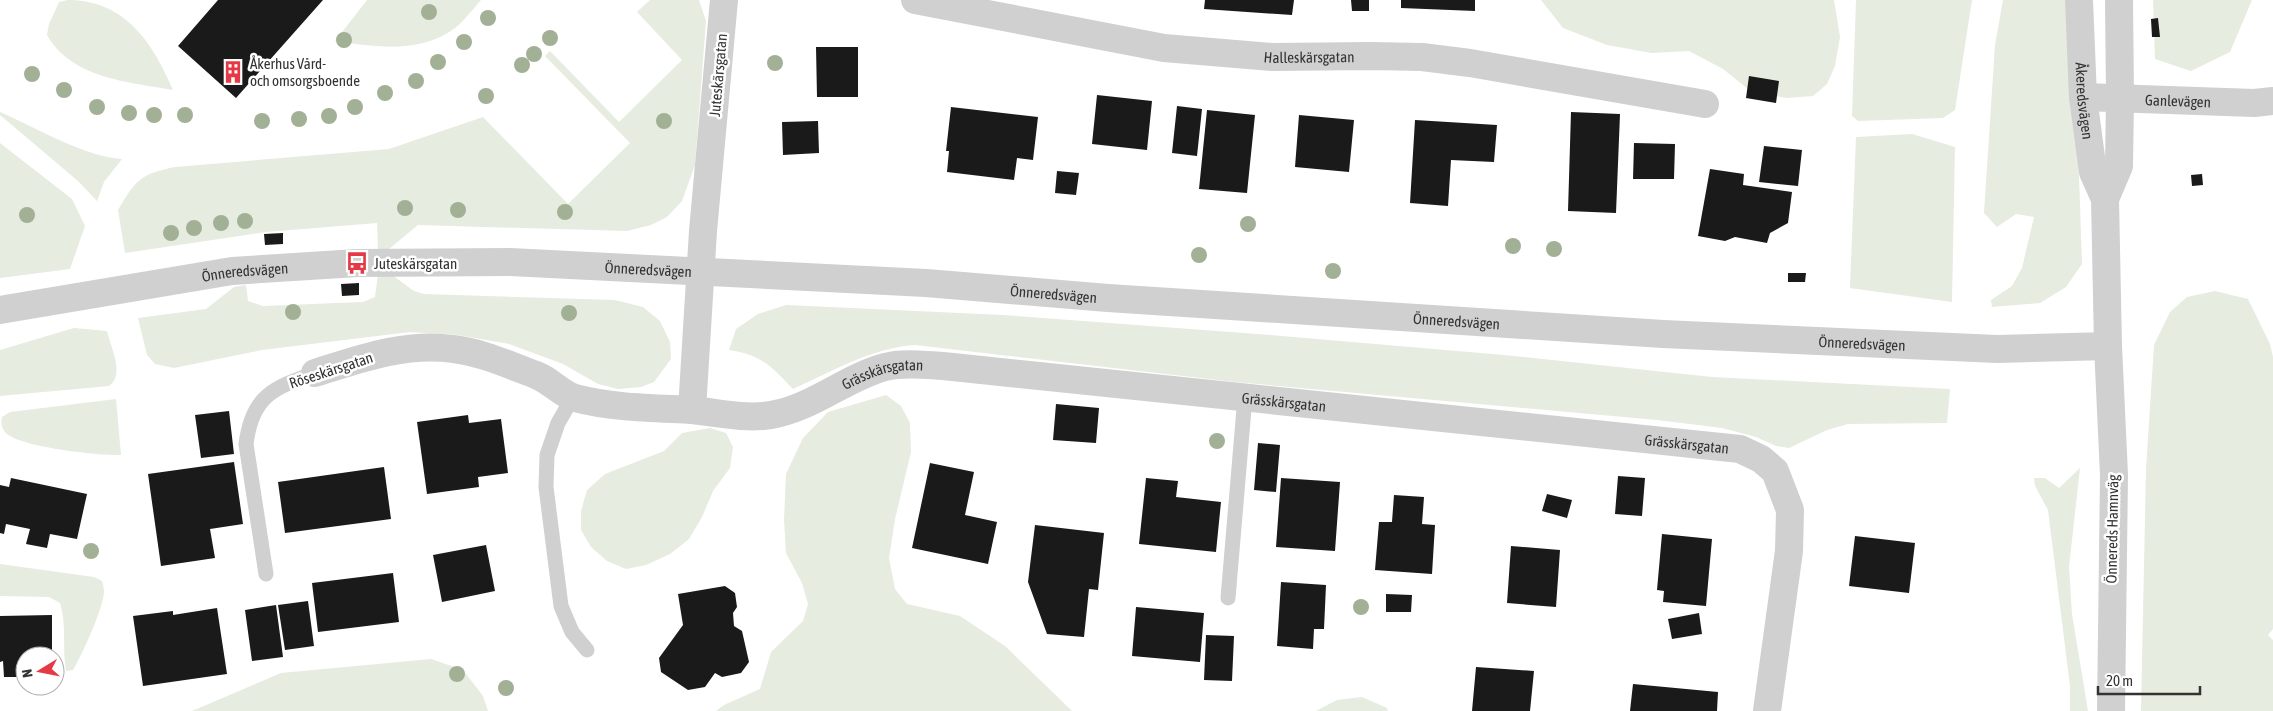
<svg xmlns="http://www.w3.org/2000/svg" width="2273" height="711" font-family="'Asap Condensed',sans-serif">
<style>
.green{fill:#e6ecdf}
.building{fill:#1a1a1a}
.lines{fill:none;stroke-linecap:round;stroke-linejoin:round}
.service{stroke:#d0d0d0;stroke-width:15}
.minor{stroke:#d0d0d0;stroke-width:28}
.tertiary{stroke:#d0d0d0;stroke-width:28}
.tree{fill:#a2b095}
.labels{text-anchor:middle;dominant-baseline:central;stroke-width:5;stroke-linejoin:round;paint-order:stroke}
.street-label{font-size:15px;fill:#333;stroke:#fff}
.poi-label{font-size:15px;fill:#333;stroke:#fff;text-anchor:start}
</style>
<rect width="100%" height="100%" fill="#fff"/>
<path class="green" d="M68,0C125,0 153,43 173,90C128,82 71,78 47,35L49,24L59,2Z
M367,0H481C473,9 464,21 455,28C420,54 375,47 335,41Z
M650,0H699L706,21L695,165L682,201L667,217L651,225L627,231L418,225L389,249L378,251L377,223L266,232L125,253L118,210C136,180 140,174 175,167L389,149L483,117L568,204L630,143L545,56L550,51L619,122L682,60L637,12Z
M1541,0H1834L1840,37L1835,66L1827,84L1813,96L1787,98L1752,92L1723,69L1689,51L1652,53L1607,45L1563,28Z
M1856,0H1972L1955,110L1943,118L1858,121L1852,116Z
M2003,0H2073L2082,264L2066,287L2040,303L1992,307L1991,300L2012,286L2022,268L2034,217L2016,214L1997,227L1984,213L1995,45Z
M2153,0H2252L2230,52L2191,71L2155,59Z
M0,112C35,127 85,157 122,159L104,182L97,201L78,181L0,115Z
M1912,134L1955,147L1952,302L1850,288L1856,137Z
M0,143L72,199L85,226L70,269L0,278Z
M378,274L392,275L414,291L424,294L615,300L643,307L660,321L670,342L671,359L654,382L641,387L618,389L598,384L563,364L509,344L458,335L410,332L262,350L174,368L155,364L147,355L138,318L206,309L234,287L246,285L248,301L263,306L363,302L375,297Z
M2215,291L2248,299L2270,344L2273,357V629L2268,635L2273,640V711H2141L2146,469L2154,345L2170,312L2187,297Z
M786,305L1003,315L1257,334L1504,355L1712,377L1950,389L1947,423L1848,424L1827,430L1789,448L1776,446L1756,437L1722,428L1657,420L1235,382L915,345C871,348 833,371 793,389C771,366 762,355 729,350L736,329L758,314Z
M74,328L107,331C111,348 125,375 109,386L0,396V350Z
M886,395L901,406L910,423L911,452L895,519L889,558L895,589L907,604L960,616L1005,646L1072,711H716L724,705L760,689L771,652L803,621L808,604L802,583L786,553L784,520L786,474L803,438L828,412Z
M116,399L121,455C101,456 17,447 5,432C1,427 1,422 2,417L10,412Z
M710,428L726,433L733,447L730,468L713,491L702,517L689,539L670,554L646,565L626,569L607,561L591,547L581,530V511L587,490L605,474L664,451L682,433Z
M2080,468L2069,567L2072,614L2088,711H2070V686L2048,510L2035,486L2034,478H2045L2059,488Z
M0,564L94,577L102,581C103,584 104,589 104,592C103,609 82,655 73,670L66,671C62,646 67,626 60,603L49,597L0,596Z
M431,659L463,670L483,696L488,711H192L281,673Z
M1362,697L1387,708L1388,711H1316L1337,700Z"/>
<path class="building" d="M218,0H323L236,98L178,46Z
M1205,0H1294L1292,15L1204,9Z
M1351,0H1369V11H1352Z
M1401,0H1475V11L1401,8Z
M2158,18L2160,37H2152L2151,19Z
M816,47H858V97H817Z
M1749,76L1779,81L1776,103L1746,98Z
M1097,95L1152,101L1147,150L1092,144Z
M1177,106L1202,109L1197,156L1172,153Z
M951,107L1038,117L1033,160L1017,158L1014,180L947,172L949,151H946Z
M1207,110L1255,115L1247,193L1199,189Z
M1571,112L1620,114L1616,213L1568,211Z
M1299,115L1354,120L1349,172L1295,167Z
M1415,120L1497,125L1494,162L1451,160L1448,206L1410,203Z
M818,121L819,153L783,155L782,122Z
M1634,143L1675,144L1674,179H1633Z
M1764,146L1802,150L1798,186L1759,182Z
M1710,169L1744,174L1743,185L1792,192L1788,223L1770,233L1767,243L1735,237L1725,241L1698,236Z
M1057,171L1079,173L1076,195L1055,193Z
M2202,174L2203,185L2192,186L2191,175Z
M283,233V244L265,245L264,234Z
M1788,273H1806L1805,282H1788Z
M359,283V295L342,296L341,284Z
M1056,404L1099,408L1096,443L1053,440Z
M229,411L234,454L201,458L195,415Z
M468,415L469,423L501,419L508,473L478,477L479,487L427,494L417,422Z
M1258,443L1280,445L1276,492L1254,490Z
M234,462L243,524L210,529L215,558L161,566L148,474Z
M930,463L974,472L965,515L997,522L988,564L912,548Z
M384,467L391,519L285,533L278,482Z
M1618,476L1645,478L1642,516L1615,514Z
M11,478L87,494L77,539L50,534L47,548L26,544L30,529L6,524L4,534L0,533V485L9,487Z
M1146,478L1178,481L1176,497L1221,502L1216,552L1139,544Z
M1281,478L1340,482L1335,551L1276,547Z
M1547,494L1572,500L1567,518L1542,511Z
M1394,495L1424,497L1422,524L1435,525L1432,574L1375,570L1379,522H1392Z
M1035,525L1104,533L1098,590L1089,589L1084,637L1047,634L1028,582Z
M1662,534L1712,539L1706,606L1663,602L1664,591L1657,590Z
M1855,536L1915,543L1909,593L1849,586Z
M486,545L495,591L442,602L433,555Z
M1511,546L1560,550L1556,607L1507,603Z
M393,573L399,622L318,632L312,583Z
M1281,582L1326,585L1324,629H1314L1313,649L1277,646Z
M725,586L735,593L737,607L733,613L734,626L742,631L749,662L741,673L722,677L715,673L705,687L688,690L661,672L659,658L683,625L678,594Z
M1386,594L1412,595L1411,612H1386Z
M308,601L314,646L285,650L278,605Z
M276,605L283,657L252,661L245,610Z
M1136,607L1204,613L1200,662L1132,656Z
M217,608L227,674L143,686L133,616L173,611V615Z
M1699,613L1702,634L1672,639L1668,619Z
M52,615V656H25V677H4L3,661L0,662V616Z
M1206,635L1234,636L1232,681L1204,680Z
M1476,667L1534,671L1530,711H1472Z
M1633,684L1718,692L1717,711H1630Z"/>
<g class="lines">
<path class="service" d="M573,397L558,423L547,455L546,487L561,606L572,632L587,650
M266,574L246,444C252,396 273,388 315,373
M1228,598L1245,397"/>
<g class="minor">
<path id="s1" d="M724,0L703,231L692,410C721,413 752,421 780,413C817,404 848,377 885,367C903,362 925,365 943,366L1740,449L1761,459L1775,471L1790,510L1789,551L1767,711"/>
<path id="s2" d="M915,0L1164,48L1272,57L1371,56L1422,57L1470,63L1705,104"/>
<path id="s3" d="M2083,97L2254,103L2273,101"/>
<path d="M2108,346L2114,475L2111,711"/>
<path d="M315,373C359,359 406,342 453,349C481,352 509,365 536,375C550,380 561,394 575,398C613,408 653,408 692,410"/>
</g>
<g class="tertiary">
<path id="s4" d="M2079,0L2083,97L2093,172L2105,199"/>
<path id="s5" d="M0,310L232,271L357,263L510,262L926,283L1108,298L1663,334L1997,349L2108,346L2105,199L2119,166L2120,97L2119,0"/>
</g>
</g>
<g class="tree">
<circle cx="429" cy="12" r="8"/>
<circle cx="488" cy="18" r="8"/>
<circle cx="550" cy="38" r="8"/>
<circle cx="344" cy="40" r="8"/>
<circle cx="464" cy="42" r="8"/>
<circle cx="534" cy="54" r="8"/>
<circle cx="438" cy="62" r="8"/>
<circle cx="775" cy="63" r="8"/>
<circle cx="522" cy="65" r="8"/>
<circle cx="32" cy="74" r="8"/>
<circle cx="416" cy="81" r="8"/>
<circle cx="64" cy="90" r="8"/>
<circle cx="385" cy="93" r="8"/>
<circle cx="486" cy="96" r="8"/>
<circle cx="97" cy="107" r="8"/>
<circle cx="355" cy="107" r="8"/>
<circle cx="129" cy="113" r="8"/>
<circle cx="154" cy="115" r="8"/>
<circle cx="185" cy="115" r="8"/>
<circle cx="329" cy="116" r="8"/>
<circle cx="299" cy="119" r="8"/>
<circle cx="262" cy="121" r="8"/>
<circle cx="664" cy="121" r="8"/>
<circle cx="405" cy="208" r="8"/>
<circle cx="458" cy="210" r="8"/>
<circle cx="565" cy="212" r="8"/>
<circle cx="27" cy="215" r="8"/>
<circle cx="245" cy="221" r="8"/>
<circle cx="221" cy="223" r="8"/>
<circle cx="1248" cy="224" r="8"/>
<circle cx="194" cy="228" r="8"/>
<circle cx="171" cy="233" r="8"/>
<circle cx="1513" cy="246" r="8"/>
<circle cx="1554" cy="249" r="8"/>
<circle cx="1199" cy="255" r="8"/>
<circle cx="1333" cy="271" r="8"/>
<circle cx="293" cy="312" r="8"/>
<circle cx="569" cy="313" r="8"/>
<circle cx="1217" cy="441" r="8"/>
<circle cx="91" cy="551" r="8"/>
<circle cx="1361" cy="607" r="8"/>
<circle cx="457" cy="674" r="8"/>
<circle cx="506" cy="688" r="8"/>
</g>
<defs>
<symbol id="building-bare" viewBox="-9 -9 18 18"><path d="M-4-6H4V6H1V3H-1V6H-4ZM-2.5-4.3h1.7v1.8h-1.7ZM.8-4.3h1.7v1.8H.8ZM-2.5-1h1.7V.8h-1.7ZM.8-1h1.7V.8H.8Z" fill="#e63946" stroke="#fff" stroke-width="2.5" paint-order="stroke"/></symbol>
<symbol id="bus-bare" viewBox="-9 -9 18 18"><path d="M-5-6H5V4H4V6H2V4H-2V6H-4V4H-5ZM-3.5-4V0h7V-4ZM-3.5 1.2v1.5H-2V1.2ZM2 1.2v1.5H3.5V1.2Z" fill="#e63946" stroke="#fff" stroke-width="2.5" paint-order="stroke"/></symbol>
</defs>
<g fill-rule="evenodd">
<use href="#building-bare" x="217" y="56" width="32" height="32"/>
<use href="#bus-bare" x="341" y="247" width="32" height="32"/>
</g>
<g class="labels">
<g class="street-label">
<text stroke="none"><textPath href="#s2" startOffset="399">Halleskärsgatan</textPath></text>
<text transform="translate(718 75) rotate(-85)">Juteskärsgatan</text>
<text stroke="none"><textPath href="#s3" startOffset="95">Ganlevägen</textPath></text>
<text stroke="none"><textPath href="#s4" startOffset="101">Åkeredsvägen</textPath></text>
<text stroke="none"><textPath href="#s5" startOffset="652">Önneredsvägen</textPath></text>
<text stroke="none"><textPath href="#s5" startOffset="248">Önneredsvägen</textPath></text>
<text stroke="none"><textPath href="#s5" startOffset="1058">Önneredsvägen</textPath></text>
<text stroke="none"><textPath href="#s5" startOffset="1462">Önneredsvägen</textPath></text>
<text stroke="none"><textPath href="#s5" startOffset="1868">Önneredsvägen</textPath></text>
<text transform="translate(331 370) rotate(-18)">Röseskärsgatan</text>
<text stroke="none"><textPath href="#s1" startOffset="611">Grässkärsgatan</textPath></text>
<text stroke="none"><textPath href="#s1" startOffset="1016">Grässkärsgatan</textPath></text>
<text stroke="none"><textPath href="#s1" startOffset="1421">Grässkärsgatan</textPath></text>
<text transform="translate(2112 529) rotate(-89)">Önnereds Hamnväg</text>
</g>
<g class="poi-label">
<text x="250" y="63">Åkerhus Vård-<tspan x="250" dy="17">och omsorgsboende</tspan></text>
<text x="374" y="263">Juteskärsgatan</text>
</g>
</g>
<g transform="translate(40 671) rotate(260)"><circle r="24" fill="#ffffff" stroke="#adadad"/>
<path d="M0-4L9 19L0 12L-9 19Z" fill="#e63946"/>
<text y="-8" font-size="14" font-weight="bold" text-anchor="middle" fill="#333333">N</text>
</g>
<path d="M2098 686v8h102v-8" fill="none" stroke="#333333" stroke-width="2.5"/>
<text x="2106" y="686" font-size="15" fill="#333333" stroke="#ffffff" stroke-width="4" paint-order="stroke">20 m</text>
</svg>
